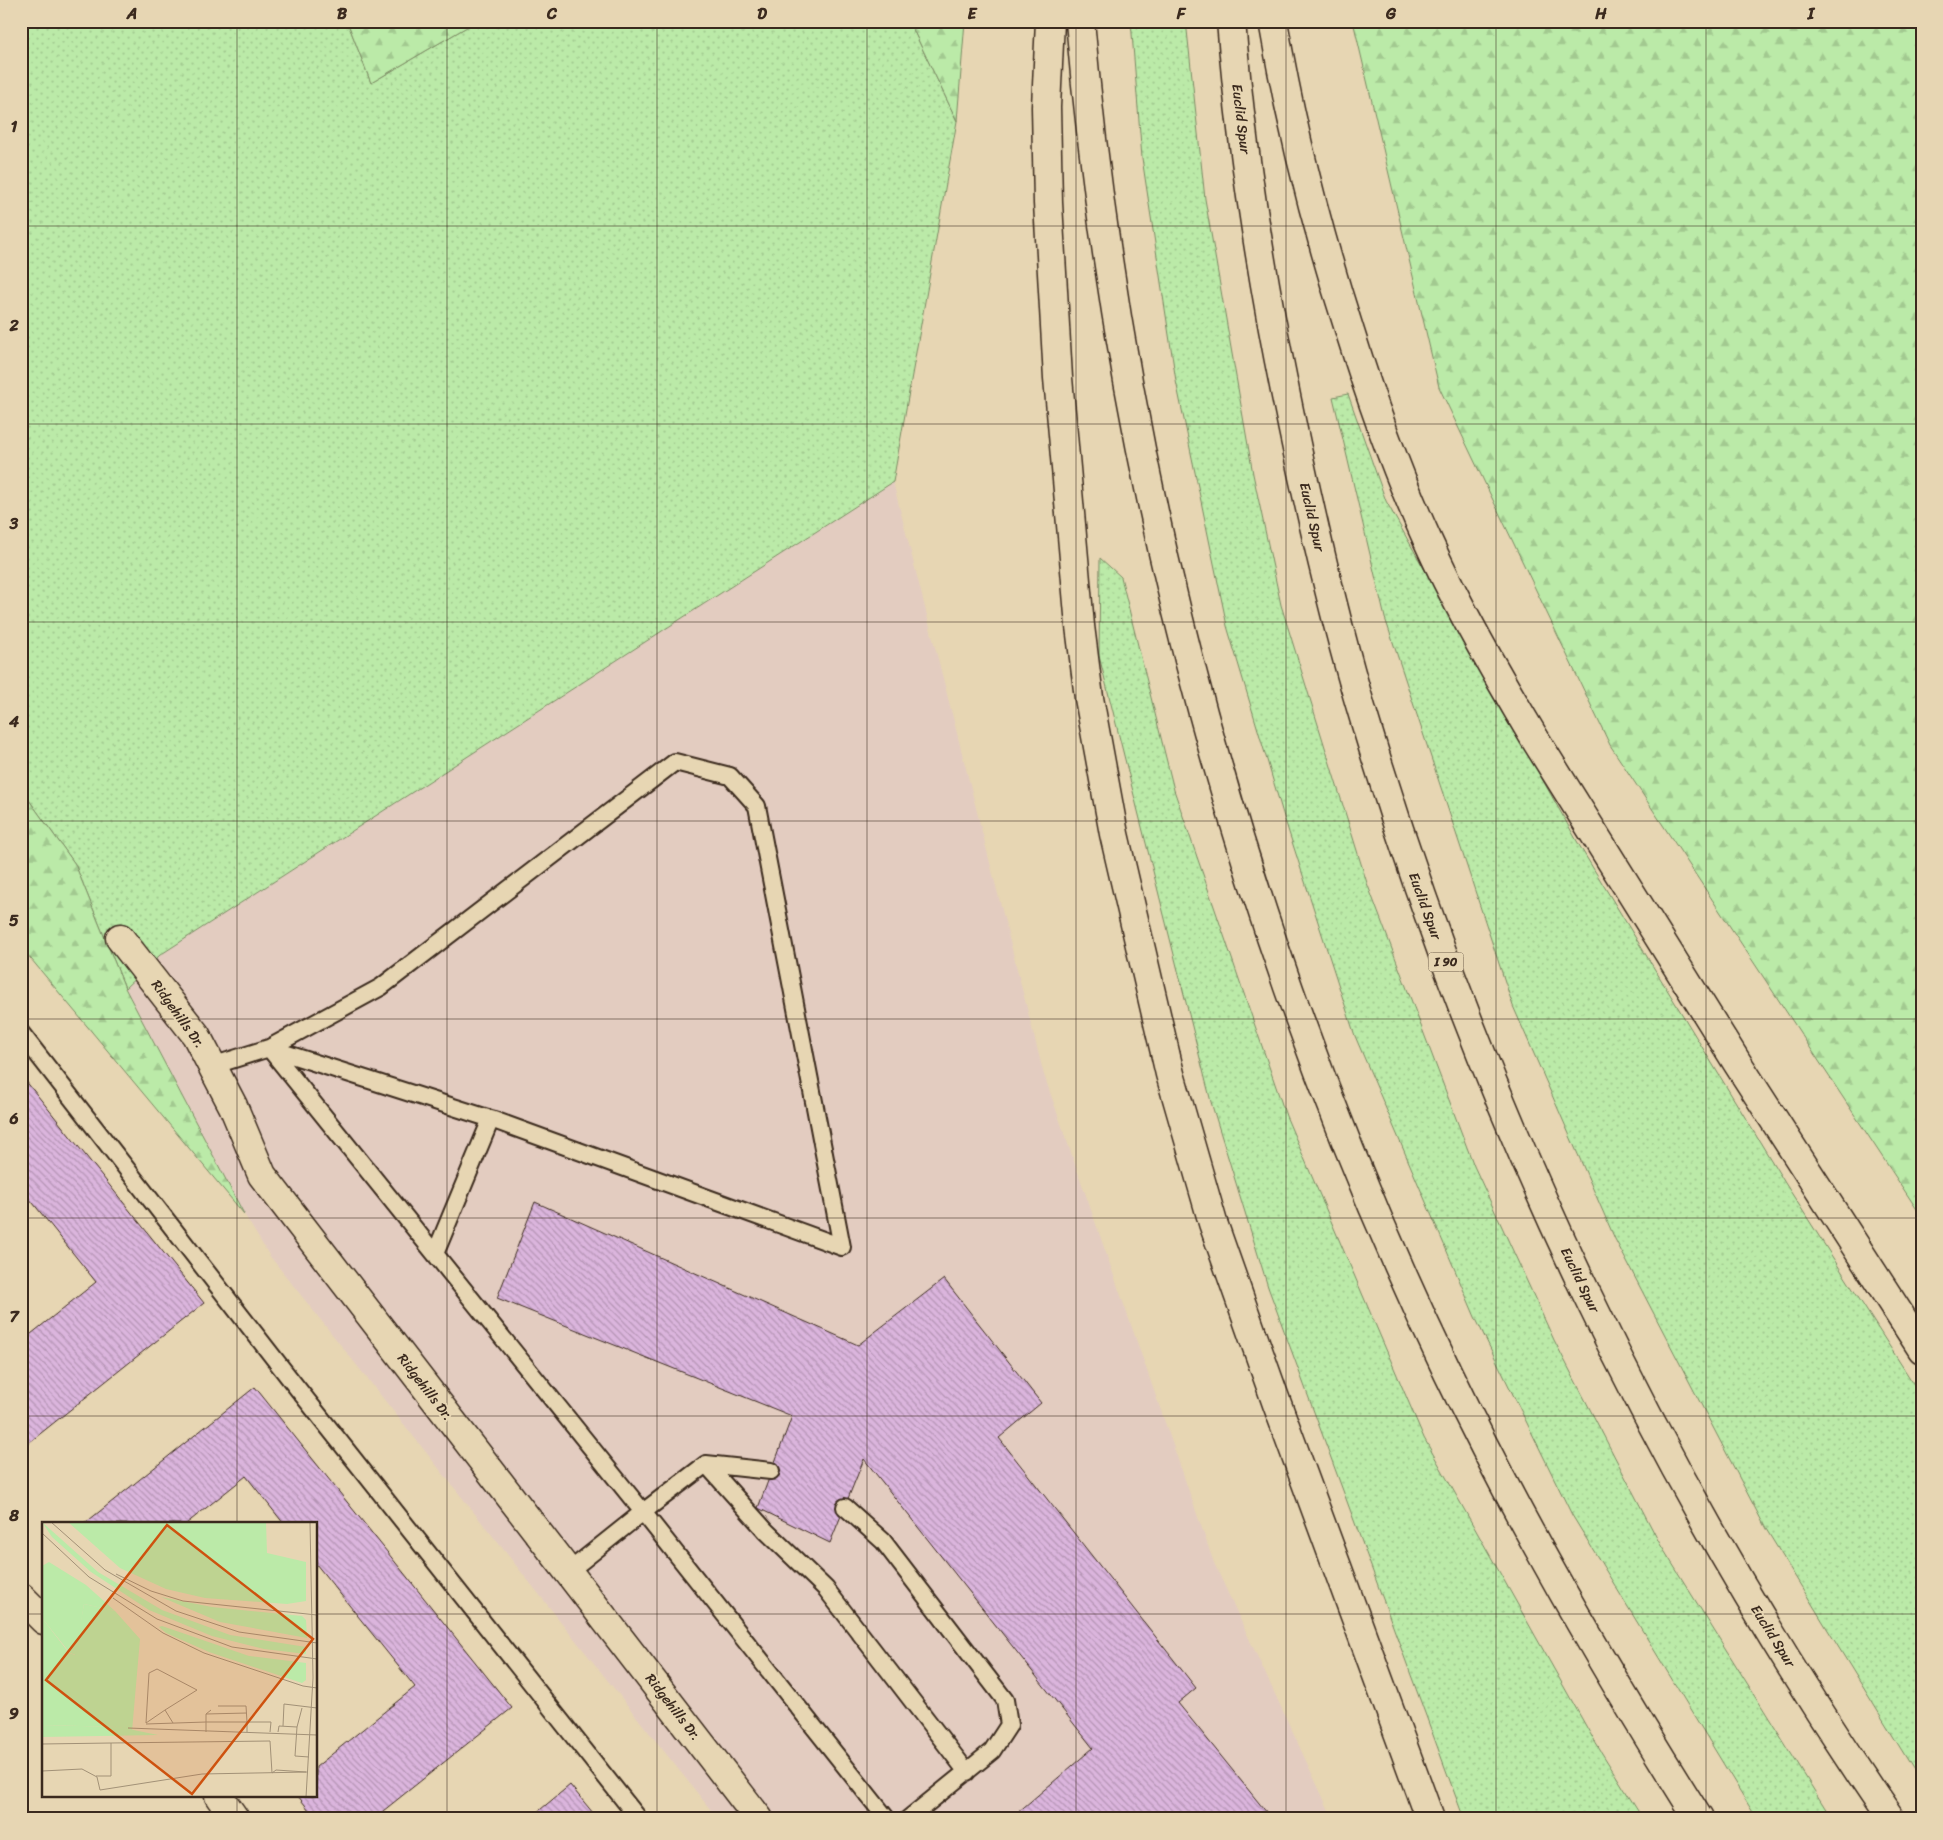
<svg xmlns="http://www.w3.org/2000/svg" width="1943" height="1840" font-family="Sriracha,sans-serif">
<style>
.built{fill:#e3ccc0}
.grass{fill:url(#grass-dots);stroke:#7b8a63}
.forest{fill:url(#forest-firs);stroke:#7b8a63}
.building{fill:url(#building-back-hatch);stroke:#3b2a1e}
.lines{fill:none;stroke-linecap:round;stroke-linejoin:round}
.service-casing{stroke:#3b2a1e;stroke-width:20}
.minor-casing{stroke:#3b2a1e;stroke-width:31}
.motorway-casing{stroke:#3b2a1e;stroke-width:31}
.service{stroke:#e7d6b3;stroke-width:16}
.minor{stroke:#e7d6b3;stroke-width:28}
.motorway{stroke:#e7d6b3;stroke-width:28}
.grid{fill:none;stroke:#3b2a1e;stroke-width:1;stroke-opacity:0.55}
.labels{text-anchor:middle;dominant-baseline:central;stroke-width:4;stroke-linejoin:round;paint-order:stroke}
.shield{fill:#e7d6b3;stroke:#6f5e4b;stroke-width:1}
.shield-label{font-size:12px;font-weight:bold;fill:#3b2a1e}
.street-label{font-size:14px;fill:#3b2a1e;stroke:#e7d6b3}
.inset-road{fill:none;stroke:#a29177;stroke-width:1}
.view{fill:#ce520f;fill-opacity:0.15;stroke:#ce520f;stroke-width:2.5}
.inset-edge{fill:none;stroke:#3b2a1e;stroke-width:2.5}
.neatline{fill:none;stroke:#3b2a1e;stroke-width:2}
.grid-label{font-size:16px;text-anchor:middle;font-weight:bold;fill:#3b2a1e}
</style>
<defs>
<pattern id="grass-dots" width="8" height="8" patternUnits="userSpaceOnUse" patternTransform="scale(1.25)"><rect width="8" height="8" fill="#bbeaa8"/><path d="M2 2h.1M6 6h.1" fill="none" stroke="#a2c990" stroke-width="1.8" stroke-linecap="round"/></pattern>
<pattern id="forest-firs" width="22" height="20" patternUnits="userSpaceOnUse" patternTransform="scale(1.25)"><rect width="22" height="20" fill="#bbeaa8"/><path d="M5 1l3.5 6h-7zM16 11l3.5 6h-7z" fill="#a2c990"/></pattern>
<pattern id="building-back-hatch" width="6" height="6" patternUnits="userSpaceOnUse" patternTransform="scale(1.25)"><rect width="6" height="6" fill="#dbb5dd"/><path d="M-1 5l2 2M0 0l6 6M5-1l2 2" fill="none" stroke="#b393b3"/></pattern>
</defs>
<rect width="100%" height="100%" fill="#e7d6b3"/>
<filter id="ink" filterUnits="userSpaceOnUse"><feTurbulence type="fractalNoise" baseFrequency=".02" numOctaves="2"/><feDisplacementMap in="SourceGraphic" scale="10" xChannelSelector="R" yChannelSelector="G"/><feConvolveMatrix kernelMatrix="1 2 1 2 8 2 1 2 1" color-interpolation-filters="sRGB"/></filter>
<g filter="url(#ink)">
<path class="built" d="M893,482L1044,1075L1214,1563L1333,1819H718L269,1255L244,1214L125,988L159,955Z"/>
<path class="grass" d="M21,21H347L371,83L477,21H909L957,121L893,482L160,955L125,988L75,864L21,789Z
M1131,21H1186L1205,199L1253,474L1281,605L1367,883L1474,1166L1554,1340L1660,1544L1832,1819H1757L1572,1515L1475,1317L1355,1036L1284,817L1227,626L1176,381L1142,158Z
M1348,394L1386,501L1582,850L1785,1183L1922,1397V1778L1920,1780L1766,1529L1615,1239L1513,1006L1385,618L1333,397Z
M1100,558L1121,577L1174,790L1286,1116L1424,1438L1595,1742L1643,1819H1464L1268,1287L1211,1102L1099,656Z"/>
<path class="forest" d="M347,21H477L371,83Z
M909,21H965L957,121Z
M1353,21H1922V1217L1610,745L1439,387Z
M21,789L75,864L125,988L244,1214L21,947Z"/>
<path class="building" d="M21,1075L204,1303L21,1449V1342L96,1282L21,1188Z
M535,1202L858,1345L944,1279L1041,1403L999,1438L1196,1688L1178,1703L1272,1819H1010L1093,1748L864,1459L830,1543L758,1508L792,1416L497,1298Z
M255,1387L512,1708L373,1819H316L298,1796H316V1767L415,1687L316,1564V1524H284L246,1476L186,1524H84Z
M570,1785L598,1819H529Z"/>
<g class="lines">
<defs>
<path id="service" d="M21,1033L294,1384L639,1819
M269,1048L381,987L675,762L730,776L757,806L842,1247L491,1119L435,1254
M269,1048L491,1119
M212,1066L269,1048L643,1512L706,1464L771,1471
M706,1464L766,1531L826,1589L967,1772
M845,1507L883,1541L1005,1700L1009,1725L992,1751L908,1819
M568,1572L643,1512L887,1819"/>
<path id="minor" d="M120,938L196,1035L233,1106L262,1175L759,1819
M21,1597L44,1620
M219,1796L235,1819"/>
<path id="motorway" d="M1050,21L1046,107L1048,203L1058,378L1080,626L1089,698L1114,834L1170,1074L1213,1223L1277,1404L1430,1819
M1080,21C1120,486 1246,953 1448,1373C1522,1527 1608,1675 1699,1819
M1231,21C1241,147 1261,273 1286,396C1308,504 1332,612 1364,718C1481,1109 1659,1483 1891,1819
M1273,21C1291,127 1317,230 1350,332C1372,403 1396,471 1427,539C1458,608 1496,674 1535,739L1738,1064L1922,1349"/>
</defs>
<use href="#service" class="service-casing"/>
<use href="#minor" class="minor-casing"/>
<use href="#motorway" class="motorway-casing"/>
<use href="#service" class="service"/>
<use href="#minor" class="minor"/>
<use href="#motorway" class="motorway"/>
</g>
</g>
<path class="grid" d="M237,21V1524M447,21V1819M657,21V1819M867,21V1819M1076,21V1819M1286,21V1819M1496,21V1819M1706,21V1819M21,226H1922M21,424H1922M21,622H1922M21,821H1922M21,1019H1922M21,1218H1922M21,1416H1922M21,1614H44M316,1614H1922M237,1796V1819"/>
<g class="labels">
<rect class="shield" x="1428.5" y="952.5" width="35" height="19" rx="4"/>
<g class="shield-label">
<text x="1446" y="962">I 90</text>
</g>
<g class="street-label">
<text transform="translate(1241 119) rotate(83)">Euclid Spur</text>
<text transform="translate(1312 517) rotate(77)">Euclid Spur</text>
<text transform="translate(1425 906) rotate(70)">Euclid Spur</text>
<text transform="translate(178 1014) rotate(54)">Ridgehills Dr.</text>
<text transform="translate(1580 1280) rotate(64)">Euclid Spur</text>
<text transform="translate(425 1387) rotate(52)">Ridgehills Dr.</text>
<text transform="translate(1773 1636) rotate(58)">Euclid Spur</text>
<text transform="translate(673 1707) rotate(52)">Ridgehills Dr.</text>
</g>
</g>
<g transform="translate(42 1522)">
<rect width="275" height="275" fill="#e7d6b3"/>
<path d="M0,0L56,50L120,88L188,113L264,125V132L222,127L170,114L107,88L49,50L10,15ZM119,75L170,85L260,94L264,98L265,116L178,100ZM42,82L73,89L98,117L90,209L77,205L0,203V96L27,131L33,133ZM120,104L207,134L264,141V158L260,161L167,130L124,111L117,105Z" fill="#bbeaa8"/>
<path d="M26,0H224L225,31L264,40V79L245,82L163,76L124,67L78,46ZM7,40L44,63L73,89L42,82L34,133L28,131L0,96V44ZM0,203L77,205L116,213L0,215Z" fill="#bbeaa8"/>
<path class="inset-road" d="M9,0L63,48L134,89L197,110L275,121M0,11L47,55L115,97L190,125L275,137M74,52L109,69L141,79L275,93M71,76L121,111L162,131L261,164L275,166M164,192L205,191M104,201L107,151L115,147L155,168L123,188L131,201M104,201L123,188M104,202L164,200V192L169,188M241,204L242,182L275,186M255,205L260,186M86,206L275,213M164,210V200H205L204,184H176M205,210V200H229L228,210M236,210L237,204L255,205L253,234L267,235M69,221L228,219L230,251M0,222L69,221V254H54M0,249L40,247L55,255L58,268L160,252L266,250M230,251L234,248L264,250M264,275L271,156L268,0"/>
<path class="view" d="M125,3L271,117L150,272L4,158Z"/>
<rect width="275" height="275" class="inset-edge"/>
</g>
<rect width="1943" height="1840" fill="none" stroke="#e7d6b3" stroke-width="55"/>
<rect x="28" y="28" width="1888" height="1784" class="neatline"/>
<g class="grid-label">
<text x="132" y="19">A</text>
<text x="342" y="19">B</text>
<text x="552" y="19">C</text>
<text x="762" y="19">D</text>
<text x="972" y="19">E</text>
<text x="1181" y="19">F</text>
<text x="1391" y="19">G</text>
<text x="1601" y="19">H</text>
<text x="1811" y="19">I</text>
<text x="14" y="132">1</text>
<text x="14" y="331">2</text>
<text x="14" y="529">3</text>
<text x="14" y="727">4</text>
<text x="14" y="926">5</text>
<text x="14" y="1124">6</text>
<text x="14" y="1322">7</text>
<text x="14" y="1521">8</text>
<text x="14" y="1719">9</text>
</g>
</svg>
